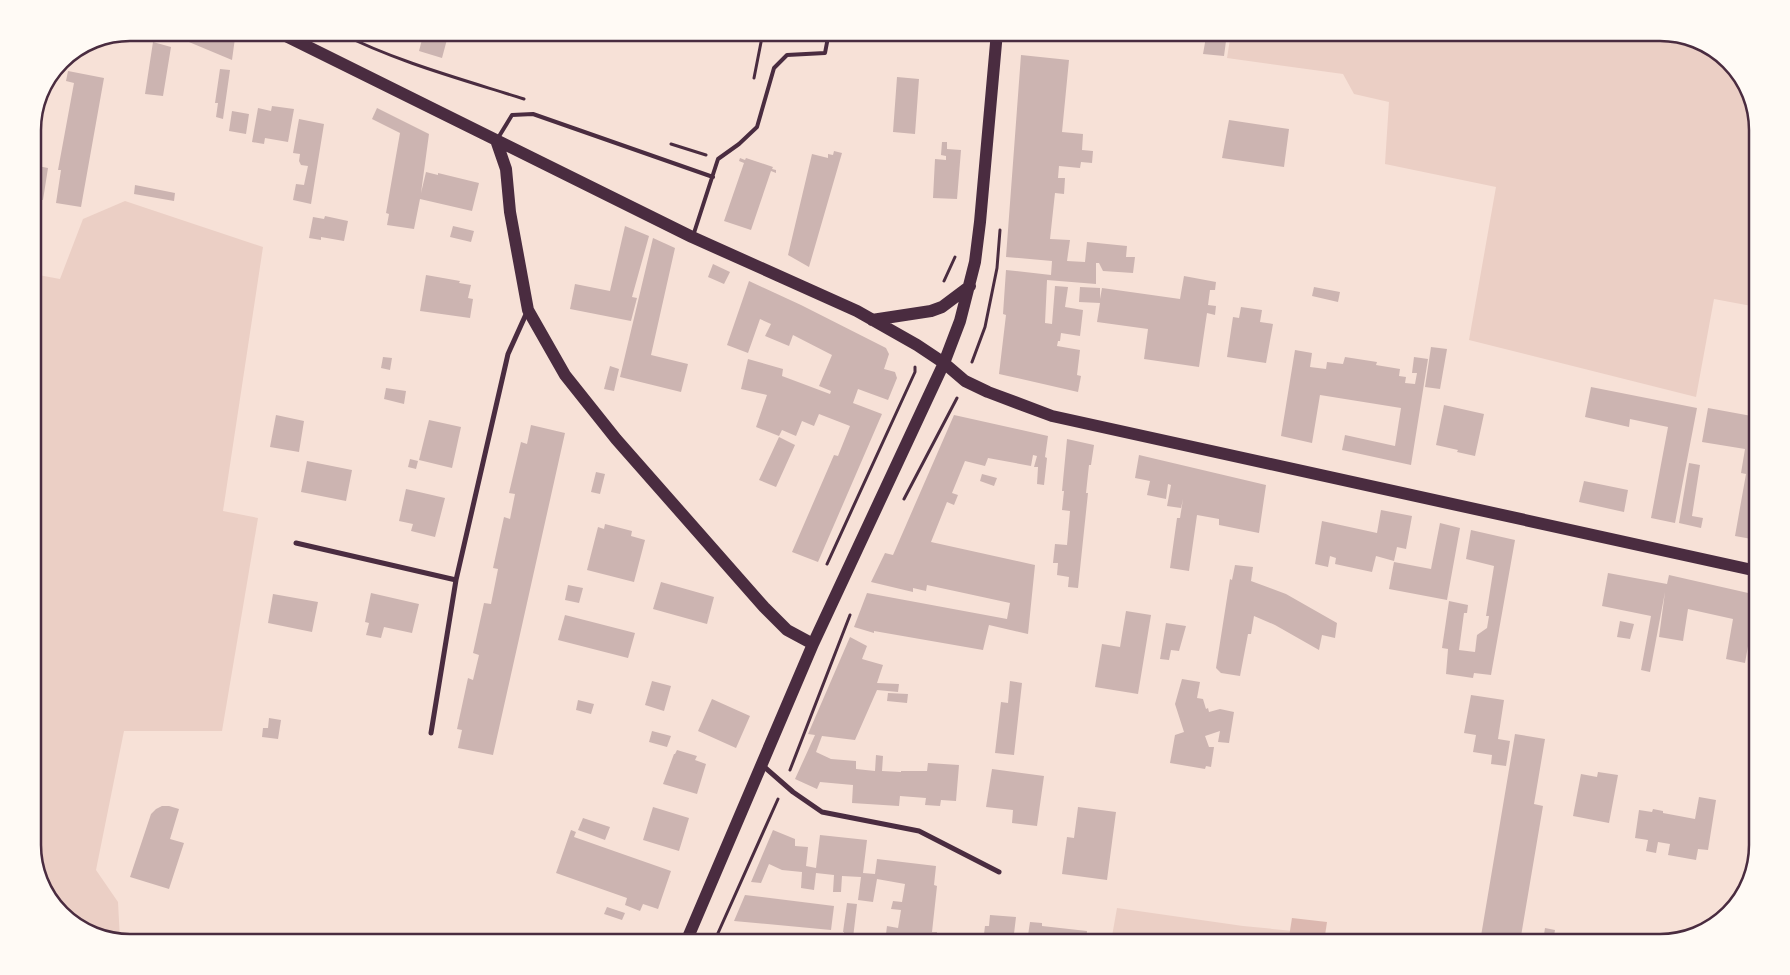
<svg xmlns="http://www.w3.org/2000/svg" width="1790" height="975" font-family="'Asap Condensed',sans-serif">
<style>
.green{fill:#ebcfc5}
.water{fill:#dcb8b0}
.building{fill:#ccb4b1}
.lines{fill:none;stroke-linecap:round;stroke-linejoin:round}
.path{stroke:#4a2c40;stroke-width:3}
.service{stroke:#4a2c40;stroke-width:4}
.minor{stroke:#4a2c40;stroke-width:5}
.primary{stroke:#4a2c40;stroke-width:12}
.rim{fill:none;stroke:#4a2c40;stroke-width:2.5}
</style>
<rect width="100%" height="100%" fill="#f7e1d7"/>
<path class="green" d="M1231,33L1659,32L1703,43L1741,76L1757,124V307L1714,299L1696,397L1469,340L1496,187L1385,164L1389,102L1354,94L1343,74L1227,58Z
M125,201L263,247L223,511L258,518L222,731H124L96,870L118,902L120,940L87,932L49,899L33,851V274L60,279L83,219Z
M1117,908L1243,926L1406,942H1111Z"/>
<path class="water" d="M1292,918L1327,922L1324,942L1289,937Z"/>
<path class="building" d="M165,32H223L235,38L232,60Z
M424,32H449L442,58L419,51Z
M1206,37L1226,41L1224,56L1203,54Z
M153,42L171,47L163,96L145,94Z
M1021,55L1069,60L1062,132L1083,134L1082,150L1093,151L1092,163L1081,162L1080,168L1059,166L1058,178H1056H1065L1064,194L1055,193L1050,239L1070,240L1067,261L1085,262L1087,242L1127,246L1126,257H1135L1133,273L1103,271L1099,263H1096V284L1047,280L1045,323L1052,324L1055,286L1068,287L1065,307L1083,310L1080,336L1061,333L1060,341H1058L1057,346L1080,350L1077,375L1081,376L1078,392L999,374L1006,315L1003,314L1006,270L1051,275L1052,261L1006,257Z
M220,69L230,70L223,119L216,117L218,103H215Z
M68,71L104,78L81,207L56,203L61,170H58L74,83L66,81Z
M897,77L919,79L915,134L893,132Z
M272,106L294,109L288,142L265,138L264,144L252,142L258,108L271,111Z
M377,108L429,134L421,193L426,172L438,175V173L479,183L472,211L420,199L414,229L387,225L389,214L386,213L400,133L372,119Z
M232,111L249,114L246,134L229,131Z
M299,119L324,124L311,204L293,200L296,184L304,185L308,166L301,165L299,161L300,154L293,153Z
M1229,120L1289,129L1284,167L1222,158Z
M942,142H947V149L961,150L957,199L933,198L935,159L946,160V156L941,155Z
M834,151L842,153L809,267L788,255L812,154L828,158V154L833,155Z
M740,158L745,160L746,158L773,167L772,169L776,170V173L771,171L751,230L724,221L744,163L739,161Z
M33,165L48,168L43,200L33,199Z
M135,185L175,193L174,201L134,194Z
M325,216L348,221L344,241L321,237V240L309,238L313,217L324,219Z
M453,226L474,231L471,242L450,237Z
M625,226L649,236L632,297L637,298L631,321L570,309L575,284L610,291Z
M653,238L675,248L651,355L688,364L681,392L620,377Z
M713,264L730,272L724,284L708,277Z
M426,275L460,281L459,283L471,285L468,298L473,299L470,318L420,311Z
M1184,276L1216,282L1215,290H1210L1208,305L1216,306L1215,315L1207,313L1199,367L1144,359L1148,329L1097,322L1100,303L1079,302L1080,287L1100,288V299L1102,288L1180,299Z
M749,281L801,305L886,348L889,354L884,369L895,372L897,378L888,400L858,389L853,403L882,414L818,562L792,552L834,455L838,456L850,426L819,414L814,426L802,421L796,436L782,430L779,436L756,427L767,395L741,389L748,359L783,369L782,376L830,394L831,391L819,386L832,355L793,335L789,346L765,336L771,324L760,319L748,353L727,345Z
M1314,287L1340,292L1338,302L1312,296Z
M1241,307L1262,310L1260,322L1273,324L1266,363L1227,357L1233,317L1239,318Z
M1431,347L1447,349L1440,389L1425,387Z
M1295,350L1312,353L1310,367L1326,369L1327,362L1343,364L1345,357L1377,362L1376,365L1400,369L1399,376L1406,377L1405,383L1415,384L1417,373H1412L1414,357L1428,359L1411,465L1342,450L1345,435L1395,446L1401,408L1320,395L1312,443L1281,436Z
M383,357L392,358L390,370L381,368Z
M610,366L619,369L614,391L604,389Z
M1591,387L1697,408L1675,523L1651,518L1668,427L1630,419L1629,427L1585,417Z
M386,388L406,391L404,404L384,399Z
M1444,405L1484,414L1475,456L1457,452L1458,450L1436,445Z
M1708,408L1757,417V540L1735,536L1746,474L1741,473L1745,449L1702,442Z
M276,415L304,421L299,452L270,447Z
M954,415L1048,436L1045,457L1047,458L1044,485L1037,484L1038,467H1034L1037,456L1033,455L1031,466L988,458L985,466L965,461L952,493L958,495L954,505L947,502L931,542L1035,565L1028,634L989,625L983,650L874,631V633L854,627L867,593L1007,619L1010,603L927,585L926,591L913,588V592L871,582L885,553L893,555Z
M429,420L461,427L452,468L419,460Z
M531,425L565,433L493,755L458,748L462,730L457,729L468,678L473,680L479,655L473,653L484,603L491,604L498,569L493,568L504,517L510,519L515,494L509,493L521,442L527,444Z
M779,437L795,445L776,487L759,480Z
M1067,439L1094,445L1091,465H1089L1086,493H1088L1078,588L1068,587L1069,577L1057,575L1058,563H1053L1055,544L1067,545L1070,511L1062,510L1064,491H1062Z
M1139,455L1266,485L1259,533L1219,525V519L1197,515L1189,571L1170,568L1177,518H1180L1183,499L1181,508L1167,506L1171,485L1168,484L1166,499L1147,495L1150,481L1135,478Z
M410,459L418,461L416,469L408,467Z
M307,461L352,470L346,501L301,492Z
M1689,463L1700,465L1692,516L1703,518L1701,528L1679,523Z
M596,472L605,474L600,494L591,492Z
M982,474L997,478L994,486L980,481Z
M1584,481L1628,490L1624,512L1579,502Z
M406,489L445,498L435,537L411,531L413,524L399,521Z
M1381,510L1412,516L1406,549L1397,547L1394,561L1376,556L1372,572L1335,564L1336,558L1330,556L1328,567L1315,564L1322,521L1377,533Z
M1440,523L1460,528L1447,600L1389,589L1394,562L1431,569Z
M605,524L632,531L631,536L645,540L634,582L587,570L598,527L604,529Z
M1471,530L1515,540L1491,675L1474,673L1473,678L1446,674L1448,649L1442,648L1449,601L1468,605L1467,613H1464L1459,650L1475,652L1477,635L1487,628L1489,616H1486L1494,566L1466,559Z
M1235,565L1253,567L1251,581L1286,594L1337,623L1335,638L1322,635L1319,650L1275,625L1254,616L1251,634H1248L1240,676L1221,673L1216,668L1230,579L1232,580Z
M1608,573L1667,584L1669,575L1757,595L1745,663L1726,659L1733,619L1688,609L1683,641L1659,637L1665,592L1650,672L1641,670L1651,616L1602,606Z
M661,582L714,597L707,624L653,609Z
M568,585L583,588L579,603L565,600Z
M371,593L419,604L412,633L384,627L381,638L366,635L369,623L365,622Z
M273,594L318,602L312,632L268,623Z
M1126,611L1151,615L1138,694L1095,687L1102,644L1120,647Z
M565,615L635,633L628,658L558,640Z
M1620,621L1634,624L1630,639L1617,637Z
M1166,623L1186,626L1179,651L1171,650L1169,660L1160,659Z
M850,637L867,646L862,659L883,665L877,683L899,684L898,692L877,690L855,740L822,736L816,752L831,759L856,761V769L875,771L876,755L883,756L882,771L901,772V771H927L928,763L959,765L956,801L941,800L940,806L925,805L926,798L900,796L899,806L852,803L853,785L820,782L817,789L795,779L815,735L808,734Z
M1182,679L1200,682L1197,698L1203,699L1206,709L1208,708L1209,712L1220,709L1234,712L1229,743L1218,742L1220,731L1205,736L1209,747H1214L1211,767L1206,766L1205,769L1170,763L1175,735L1184,732L1175,704Z
M652,681L671,686L664,711L645,705Z
M1010,681L1022,683L1014,755L995,753L1001,702L1008,703Z
M888,693L908,694L907,703L887,701Z
M1471,695L1504,700L1498,739L1510,741L1506,766L1491,764L1492,755L1473,752L1476,735L1464,733Z
M712,699L750,716L736,748L698,731Z
M578,700L594,704L591,714L576,710Z
M269,718L281,720L278,739L262,737L263,728H268Z
M652,731L671,736L667,747L649,742Z
M1515,734L1545,739L1534,804L1543,806L1520,942H1480Z
M677,750L697,756L695,760L706,764L697,794L663,784L674,754H675Z
M992,769L1044,776L1037,826L1012,823L1013,810L986,807Z
M1598,772L1618,775L1609,823L1573,816L1581,774L1597,777Z
M1699,797L1716,800L1708,850L1698,849L1696,860L1668,855L1670,844L1658,842L1656,853L1646,851L1648,840L1635,838L1639,810L1652,812L1653,809L1663,811V813L1695,819Z
M162,806H169L179,809L170,839L184,843L169,889L130,877L151,814L156,809Z
M653,807L689,818L679,851L643,840Z
M1078,807L1116,812L1107,880L1062,874L1067,837L1074,838Z
M583,818L610,827L605,840L578,830Z
M571,830L576,832L574,837L671,871L658,909L643,904L640,911L625,905L627,898L556,873Z
M773,830L795,839V846L808,847L806,866L816,868L820,835L867,840L863,873L875,874L877,859L936,866L934,885L937,886L932,932H937L936,942H894L895,935L886,934L887,926L898,928L901,910L891,909L893,901L902,902L905,884L877,879L873,902L858,900L861,877L842,876L841,892H833L834,875L816,873L814,890L801,888L802,872L782,870L769,864L761,883L751,882Z
M745,895L834,906L831,930L734,921Z
M847,903L857,904L853,938L844,936V932H843Z
M607,907L625,913L622,920L604,914Z
M990,915L1016,917L1013,942H983L985,926H989Z
M1030,922L1042,923V926L1087,931L1086,942H1027Z
M1545,928L1555,930L1553,942L1543,941Z"/>
<g class="lines">
<path class="path" d="M338,32C397,62 461,79 524,99
M754,78L763,32
M671,144L706,155
M944,281L955,257
M972,362L985,327L997,268L1000,230
M904,499L957,398
M827,564L915,372V367
M790,770L850,615
M714,942L778,799"/>
<path class="service" d="M498,138L512,115L533,114L713,177
M693,236L718,159L739,144L757,127L774,68L787,55L825,53L829,32"/>
<path class="minor" d="M296,543L456,580
M431,733L456,580L508,354L527,312
M762,765L793,792L822,812L919,831L999,872"/>
<path class="primary" d="M278,32L692,237L857,311L917,345L944,363L965,381L988,392L1052,416L1757,571
M496,140L506,169L510,212L528,310L565,375L616,439L764,607L787,630L813,644
M872,320L931,311L942,307L970,286
M686,942L813,644L944,363L960,321L975,262L980,222L997,32"/>
</g>
<path d="M0 0H1790V975H0ZM130 41H1660A89 89 0 0 1 1749 130V845A89 89 0 0 1 1660 934H130A89 89 0 0 1 41 845V130A89 89 0 0 1 130 41Z" fill="#fffaf5" fill-rule="evenodd"/>
<path class="rim" d="M130 41H1660A89 89 0 0 1 1749 130V845A89 89 0 0 1 1660 934H130A89 89 0 0 1 41 845V130A89 89 0 0 1 130 41Z"/>
</svg>
